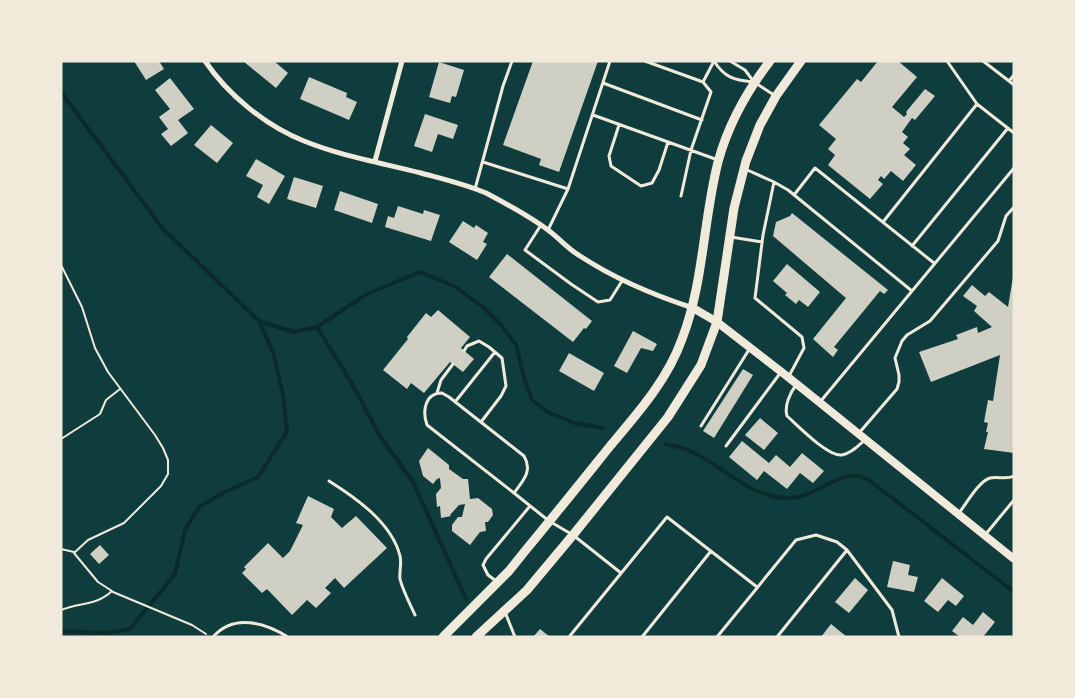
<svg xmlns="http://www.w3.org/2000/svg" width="1075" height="698" font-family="Signika,sans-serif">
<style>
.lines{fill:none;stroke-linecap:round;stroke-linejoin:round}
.stream{stroke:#0a2a2b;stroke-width:4}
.building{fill:#cfcfc3}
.path{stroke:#f1e9da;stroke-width:2}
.service{stroke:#f1e9da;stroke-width:3}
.minor{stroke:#f1e9da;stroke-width:5}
.tertiary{stroke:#f1e9da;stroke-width:8}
.secondary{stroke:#f1e9da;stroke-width:9}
</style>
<rect width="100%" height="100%" fill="#0f3d3e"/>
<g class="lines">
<path class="stream" d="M61,92L163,229L259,321L294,332L317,327L367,294L420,272L454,286L483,307L501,325L516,345L525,381L532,400L548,412L574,423L603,428
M317,327L352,384L380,436L413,482L466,599
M665,444C673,446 683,447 690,451C722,465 749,497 786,498C811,500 838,472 858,476C861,476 865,478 869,480L1014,592
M61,631L108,633L130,629L175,574L185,530L199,507L225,492L258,477L287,432L283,395L273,352L259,321"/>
</g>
<path class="building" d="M134,61H159L164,69L146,80Z
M243,61H274L288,73L276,88Z
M533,61H598L559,172L539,165L541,159L503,145Z
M878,61H898L917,77L892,107L904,117L907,114L906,112L925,89L935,96L915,120L912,118L902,132L908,137L903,143L910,149L904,155L916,165L903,181L891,171L884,179L881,176L878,180L883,184L870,199L828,165L835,155L828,149L836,139L819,125L857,79L861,82Z
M439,62L464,70L456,97L452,96L450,103L429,97Z
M309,77L347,93L346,97L357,102L349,120L300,99Z
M170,78L194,109L178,120L188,133L171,146L161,134L168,129L159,117L170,109L155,90Z
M425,114L458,125L453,139L438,134L432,152L414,146Z
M211,125L233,143L217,163L194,145Z
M256,159L285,176L269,204L257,197L263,185L246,176Z
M294,177L323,186L316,208L287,199Z
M340,191L378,204L372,223L334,210Z
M398,206L423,214L424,210L440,215L431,241L385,227L388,216L394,218Z
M792,213L888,290L884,294L880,291L834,347L838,350L833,357L813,339L846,298L773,236L776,222L790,216Z
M463,221L474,228L476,225L488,233L483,242L487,244L477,260L449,242Z
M507,254L592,321L586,329L584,328L573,342L489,277Z
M787,264L820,292L808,307L799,300L796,304L785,295L787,293L773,281Z
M1013,277H1014V453L984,449L988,432H986L988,423L984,422L988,400L993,401L1000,355L931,382L919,352L958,339L956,335L977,327L978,333L992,327L974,311L977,306L963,296L972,285L985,296L989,292L1008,307Z
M438,310L470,337L461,348L474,359L463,372L450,362L424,393L411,383L407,389L383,370L408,339L407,337L426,313L431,317Z
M633,331L657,344L653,351L641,348L627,373L614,366Z
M569,353L604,373L594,391L559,371Z
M743,369L753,375L714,438L703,431Z
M760,418L778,433L764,450L745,435Z
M742,441L769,463L776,455L790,467L802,453L824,471L813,483L800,473L787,489L764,471L757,480L729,457Z
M428,448L449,465V469L463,479H468L470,499L478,498L492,509L493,515L488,522H485L486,531L480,532L470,545L452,531V525L458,517H462L465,504L459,505L450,515L451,516L441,518L440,506L437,507L436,494L441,488L440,478L437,479L433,484L423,476L419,461Z
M308,496L334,509L331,517L342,528L356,516L387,548L344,588L335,578L325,588L331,593L316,608L307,600L292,615L267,589L262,593L242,573L246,569L244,567L268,543L283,558L290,551L303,525L296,523Z
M100,545L109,555L99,564L90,554Z
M893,561L910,565L908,575L918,577L914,592L887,587Z
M855,578L868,590L849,613L835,602Z
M942,578L964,596L956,606L948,600L938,612L924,601Z
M983,612L995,622L983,637H960L952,631L963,617L973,625Z
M831,624L847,637H821Z
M540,629L550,637H533Z"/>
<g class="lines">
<path class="path" d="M61,265L82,307L95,348L108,372L155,435L163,448L168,460V474L161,486L124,523L88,540L74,553L98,582L112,591C96,606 80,602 61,610
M61,439L100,414L106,400L120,389
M61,549L74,552
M113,592L192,625L206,634"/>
<path class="service" d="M645,61L703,82L711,92L691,150L681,196
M714,61C725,78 734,80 753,82
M730,61L745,70L754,82L774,95
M947,61L977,104L1014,133
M983,61L1009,81L1014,75
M1009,81L1014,85
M703,82L714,61
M603,83L702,120
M593,115L718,160
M619,125L609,156L611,166L641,186L652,183L659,170L668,142
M483,162L568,189
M745,169L774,182L763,235L755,298L802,337L804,348L789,376
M774,182L788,190L912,291
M475,189L503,86L512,61
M794,195L815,168L934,263
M883,222L977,104
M541,225L525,250L571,284L598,302L610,300L622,281
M548,230L568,189L610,61
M731,237L762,242
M912,246L1008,128
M464,351L467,346L479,341L489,347L502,358L506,386L501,396L481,422
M796,385C790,393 784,406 787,416C798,426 828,457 842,455C852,453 859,445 866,439
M437,393L441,380L453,364
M455,402L495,352
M820,402L1014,168
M701,426L750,348
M859,433L897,389L899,382V375L895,358L902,341L907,335L930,321L998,241L1006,216L1014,207
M726,446L781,372
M329,481C356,498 392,523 400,556C402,563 399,572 400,579C403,591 410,604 415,615
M514,493L427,425C422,411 425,393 442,393L449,397L524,456C533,471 523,481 514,493L549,521L573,535L621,573
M959,513C966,504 979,481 990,478C998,476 1006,480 1014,476
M985,535L1014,500
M496,581L488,575L483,565L486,559L530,506
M505,612L515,637
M213,637C234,613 265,623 288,637
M569,637L667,517L757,587
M642,637L711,551
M717,637L796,540L816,535L837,542L847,550
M777,637L847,550L892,610L899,637"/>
<path class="minor" d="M205,61C228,95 266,126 304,141C341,156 382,163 421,173C443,179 465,184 486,193C507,204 528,215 548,230C559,238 568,249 580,256C615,279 653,295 693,308
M375,161L402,61"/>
<path class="tertiary" d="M693,308L717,322L788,377L1014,559"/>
<path class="secondary" d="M443,637L509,571L525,551C554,516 582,481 611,445C638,413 668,379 682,339C704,282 703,221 718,162C728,125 747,91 770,61
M476,637L527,590L573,535L668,417L701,365L717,322L734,208L746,161L760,125L776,96L801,61"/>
</g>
<rect width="1075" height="698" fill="none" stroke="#f1e9da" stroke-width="125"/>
</svg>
